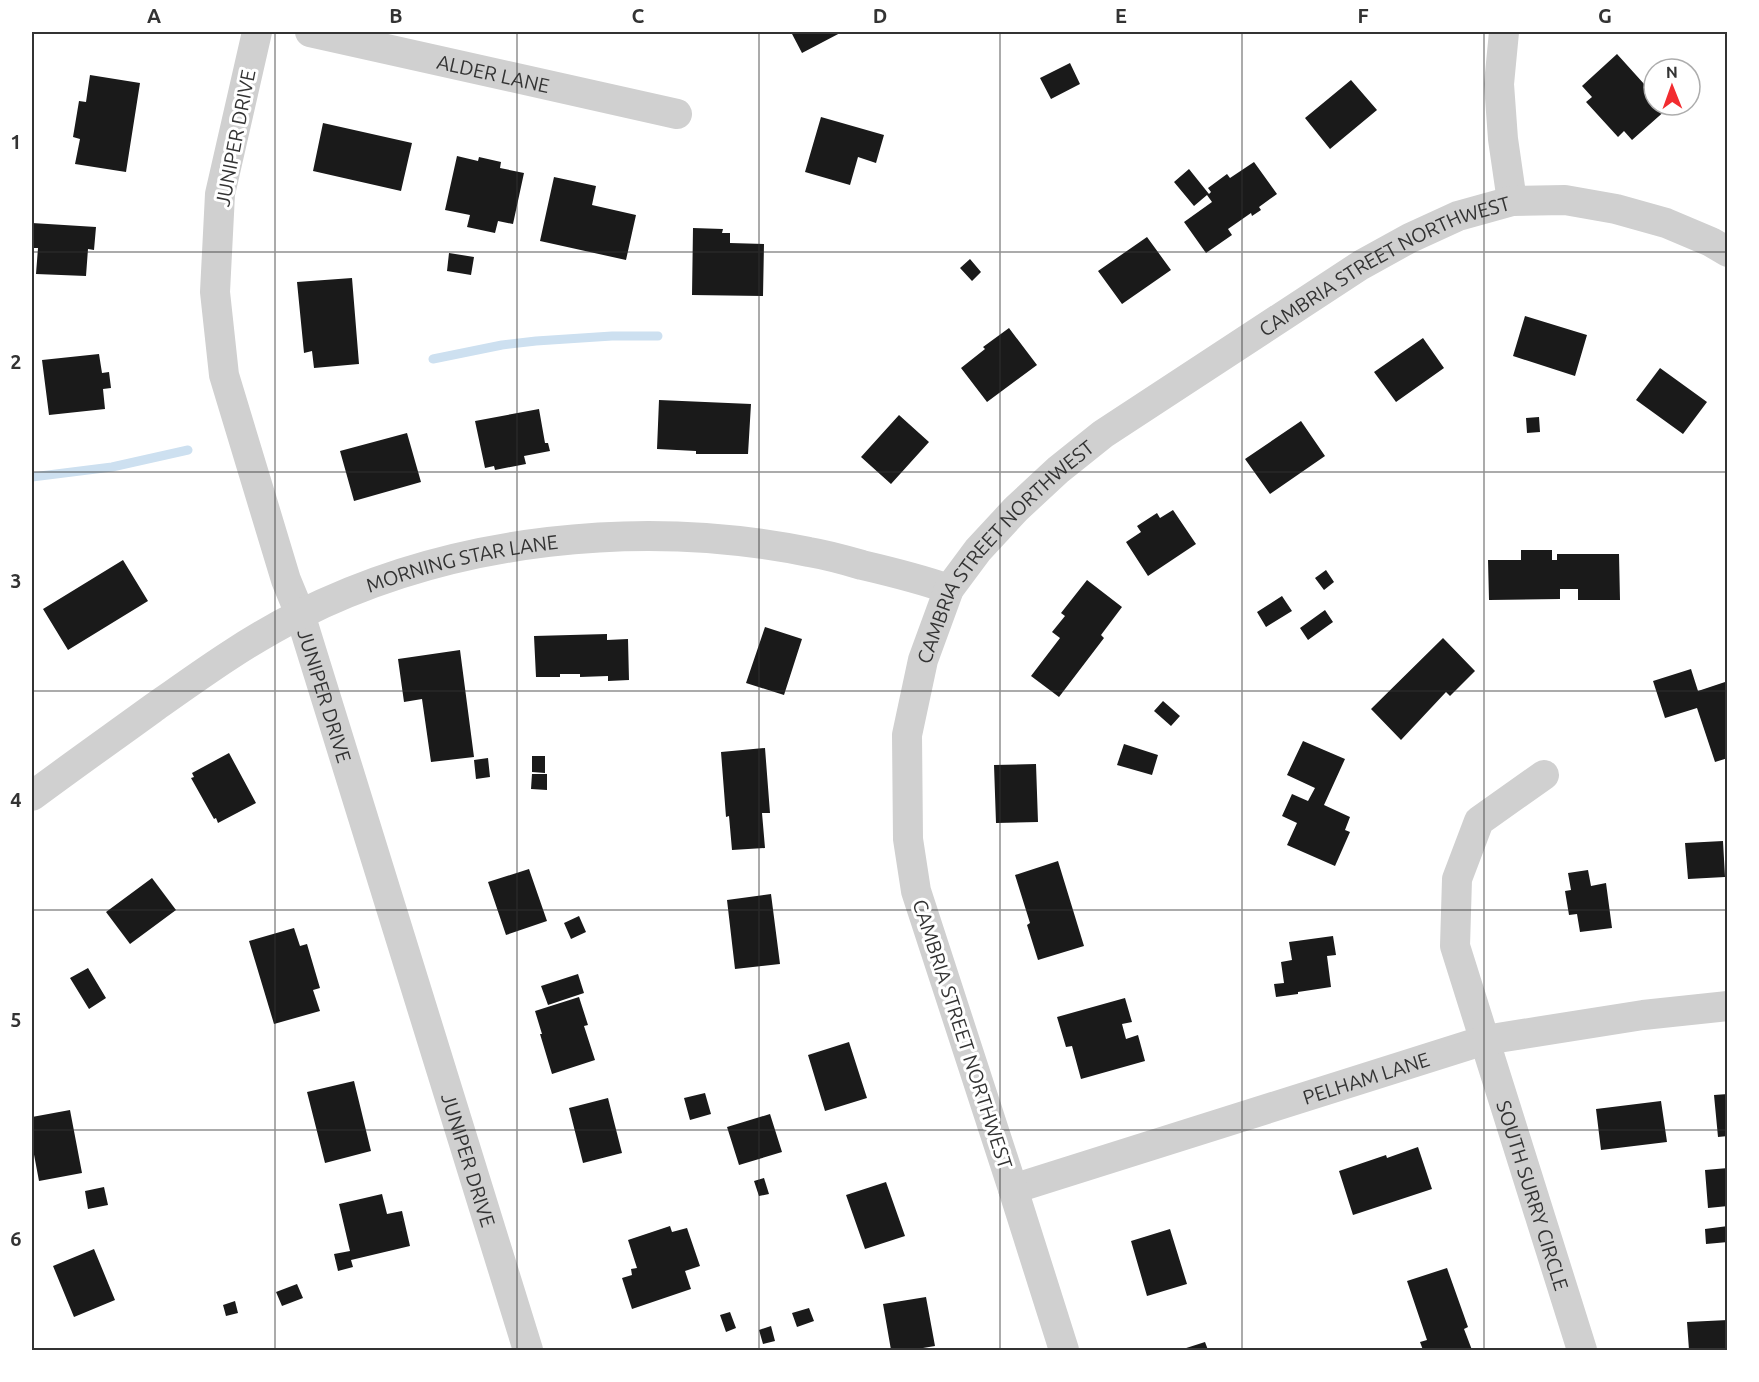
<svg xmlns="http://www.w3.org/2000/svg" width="1759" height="1382" font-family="Ubuntu,sans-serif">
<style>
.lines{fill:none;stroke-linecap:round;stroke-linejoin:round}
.stream{stroke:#cde0f0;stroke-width:9}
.building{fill:#1a1a1a}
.minor{stroke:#d0d0d0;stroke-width:30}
.grid{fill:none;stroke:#333;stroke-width:1.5;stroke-opacity:0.55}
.labels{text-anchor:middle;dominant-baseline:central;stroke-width:6;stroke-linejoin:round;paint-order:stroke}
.street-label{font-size:20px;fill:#333;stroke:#fff}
.neatline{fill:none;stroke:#333;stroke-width:2}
.grid-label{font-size:20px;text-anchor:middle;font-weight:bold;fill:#333}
</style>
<rect width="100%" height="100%" fill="#fff"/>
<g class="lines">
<path class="stream" d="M433,359L502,345L536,341L612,336H658
M32,477L112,467L188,450"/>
</g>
<path class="building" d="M791,32H842L802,53Z
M1617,54L1654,95V105H1663L1667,109L1632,140L1624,131L1618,137L1586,102L1592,97L1582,86Z
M1070,63L1080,84L1051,99L1040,78Z
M90,75L140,83L126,172L75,164L80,139L73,137L79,101L86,102Z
M1351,80L1377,110L1330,149L1305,118Z
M821,117L884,135L876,163L858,157L850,185L805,172Z
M323,123L412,143L401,191L313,171Z
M457,156L478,161L479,157L501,162L500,168L524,173L513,224L498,221L495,233L467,227L470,215L445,210Z
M1254,162L1277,194L1259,207L1261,210L1252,216L1251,213L1228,229L1232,235L1206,253L1184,222L1212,202L1207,195L1194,206L1174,182L1189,169L1209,194L1211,192L1208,188L1227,174L1230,178Z
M554,177L596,186L592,205L636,215L626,260L540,241Z
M32,223L96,227L94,250L88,249L86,276L36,274L38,248H32Z
M693,228L723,229L722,233H730V243L764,244L763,296L692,295Z
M1147,237L1171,270L1122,304L1098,271Z
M449,253L474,257L471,275L447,271Z
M970,259L981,272L972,281L960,268Z
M352,278L359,364L314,368L312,351L304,353L297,282Z
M1525,316L1587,335L1575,376L1513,356Z
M1009,328L1037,365L987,402L961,368L985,349L983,347Z
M1423,338L1444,368L1396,402L1374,372Z
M99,354L102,373L109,372L111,388L103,389L105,409L49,415L42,360Z
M1660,368L1707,402L1683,434L1636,400Z
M659,400L751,404L748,454H696V451L657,449Z
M539,409L545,443H548L550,451L524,456L526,464L495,470L494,466L485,468L475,421Z
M899,415L929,442L891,484L861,457Z
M1539,417L1540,432L1527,433L1526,418Z
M1301,421L1325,456L1270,494L1245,459Z
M407,433L421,482L354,501L340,451Z
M1173,510L1196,544L1148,576L1126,542L1141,532L1137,526L1157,513L1160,518Z
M1521,550H1552V560H1557V554H1619L1620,600H1578V589H1560V599L1489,600L1488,560H1521Z
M123,560L148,601L68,650L43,609Z
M1326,570L1334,582L1324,590L1315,578Z
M1087,580L1122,607L1101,635L1104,638L1059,697L1031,676L1060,638L1052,632L1065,616L1061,613Z
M1282,596L1292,611L1266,627L1257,612Z
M1325,610L1333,622L1308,640L1300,628Z
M765,627L802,639L784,695L746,683Z
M607,634V640L628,639L629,680L608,681V676L580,677V674H560V677H536L534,636Z
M1443,638L1475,671L1450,696L1446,692L1401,740L1371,709Z
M460,650L474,757L431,762L422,699L404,702L398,659Z
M1691,669L1698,691L1728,681V758L1715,762L1697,708L1665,718L1653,681Z
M1163,701L1180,716L1171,726L1154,711Z
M1303,741L1345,759L1324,805L1350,817L1345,830L1350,832L1335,866L1287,845L1297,823L1282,816L1292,794L1308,801L1315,788L1287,775Z
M1124,744L1158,755L1152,775L1117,765Z
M765,748L770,813H762L765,848L732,850L729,816L726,817L721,752Z
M229,753L256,803L218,823L216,818L214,819L191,778L194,777L192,773Z
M532,756H545V773L532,772Z
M488,758L490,777L476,779L474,760Z
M1036,764L1038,822L996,823L994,765Z
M532,774H547V790L531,789Z
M1723,841L1725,877L1688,879L1685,843Z
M1058,861L1084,946L1038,960L1027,925L1030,923L1015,875Z
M529,869L547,921L506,935L488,882Z
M1588,870L1591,886L1606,883L1612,928L1580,932L1577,914L1569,915L1565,891L1571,890L1568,873Z
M152,878L176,910L130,944L106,912Z
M771,894L780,964L735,969L727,900Z
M579,916L586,932L571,939L564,923Z
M294,928L300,946L307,944L320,988L313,990L320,1011L274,1024L249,941Z
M1333,936L1336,955L1327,956L1331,987L1298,992V994L1276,997L1274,984L1284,983L1281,962L1292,960L1289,942Z
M88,968L106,998L89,1009L70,978Z
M578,974L584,993L548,1005L541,986Z
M579,997L588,1025L584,1026L595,1060L552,1074L540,1034H542L535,1011Z
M1125,998L1132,1022L1122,1024L1126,1039L1138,1035L1145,1061L1081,1079L1072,1046L1066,1047L1057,1017Z
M849,1042L867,1098L825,1111L808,1055Z
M354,1081L371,1151L325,1163L307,1092Z
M705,1093L711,1114L690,1120L684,1098Z
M1728,1094V1136L1718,1137L1714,1095Z
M608,1098L622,1153L583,1163L569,1108Z
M1661,1101L1667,1142L1601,1150L1596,1109Z
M70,1110L82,1173L39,1181L32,1144V1117Z
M770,1114L782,1152L739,1165L727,1127Z
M1418,1147L1432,1189L1353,1215L1339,1171L1386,1155L1387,1158Z
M1728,1168V1206L1708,1208L1705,1170Z
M764,1178L769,1194L759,1196L754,1181Z
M886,1182L905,1236L865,1249L846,1195Z
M104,1187L108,1205L88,1209L85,1191Z
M382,1194L387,1214L402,1211L410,1246L351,1260L353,1267L338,1271L334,1254L350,1251L339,1204Z
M670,1226L672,1232L687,1228L700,1266L685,1271L691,1289L632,1309L622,1278L632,1275L631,1269L637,1268L628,1240Z
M1728,1226V1242L1706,1244L1705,1229Z
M1170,1229L1187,1284L1147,1296L1131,1241Z
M94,1249L115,1300L74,1317L53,1266Z
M1447,1268L1468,1327L1464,1329L1472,1350H1423L1420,1342L1427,1340L1407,1281Z
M297,1284L303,1298L282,1306L276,1292Z
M926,1297L935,1346L911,1350H891L883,1304Z
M235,1301L238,1313L226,1316L223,1305Z
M809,1308L814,1321L797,1327L792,1313Z
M730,1312L736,1328L726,1332L720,1315Z
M1728,1320V1350H1689L1687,1322Z
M771,1326L775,1341L763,1344L759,1330Z
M1205,1342L1208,1350H1180Z"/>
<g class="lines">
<g class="minor">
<path id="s1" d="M257,32L220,194L215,292L224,375L286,580L300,614L528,1350"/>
<path id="s2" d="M310,32L677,114"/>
<path d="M1504,32L1499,84L1503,139L1512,201"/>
<path id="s3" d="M1544,775L1479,821L1457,879L1455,946L1582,1350"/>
<path id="s4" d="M32,796C71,767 112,738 152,709C200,675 247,641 299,615C452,538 642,518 809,552C827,555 845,560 862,565C892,572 920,579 949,589"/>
<path id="s5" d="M1013,1189L1485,1040L1643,1015L1728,1006"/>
<path id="s6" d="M1064,1350L1013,1189L916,891L908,839L907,735L923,660L949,589L978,550L1016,509L1058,470L1103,434L1361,265L1410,238L1458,216L1512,201L1565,200L1616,209L1666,223L1711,242L1728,252"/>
</g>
</g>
<path class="grid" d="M275,32V1350M517,32V1350M759,32V1350M1000,32V1350M1242,32V1350M1484,32V1350M32,252H1728M32,472H1728M32,691H1728M32,910H1728M32,1130H1728"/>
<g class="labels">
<g class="street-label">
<text stroke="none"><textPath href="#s2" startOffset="188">ALDER LANE</textPath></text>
<text transform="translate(235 138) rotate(-79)">JUNIPER DRIVE</text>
<text stroke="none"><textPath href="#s6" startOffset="1340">CAMBRIA STREET NORTHWEST</textPath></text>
<text stroke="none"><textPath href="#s6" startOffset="854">CAMBRIA STREET NORTHWEST</textPath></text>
<text stroke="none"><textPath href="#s4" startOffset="495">MORNING STAR LANE</textPath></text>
<text stroke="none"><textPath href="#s1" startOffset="684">JUNIPER DRIVE</textPath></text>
<text transform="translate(963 1034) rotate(72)">CAMBRIA STREET NORTHWEST</text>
<text stroke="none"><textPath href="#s5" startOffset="370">PELHAM LANE</textPath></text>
<text stroke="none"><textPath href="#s1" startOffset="1170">JUNIPER DRIVE</textPath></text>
<text stroke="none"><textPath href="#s3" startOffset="470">SOUTH SURRY CIRCLE</textPath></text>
</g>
</g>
<rect width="1759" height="1382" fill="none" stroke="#ffffff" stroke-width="66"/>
<g transform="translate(1672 87) rotate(359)"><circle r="28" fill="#ffffff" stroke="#adadad" stroke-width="1.5"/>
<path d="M0-4.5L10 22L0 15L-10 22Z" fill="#f22c30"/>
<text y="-9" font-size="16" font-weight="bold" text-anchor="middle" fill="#333333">N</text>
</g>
<rect x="33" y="33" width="1693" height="1316" class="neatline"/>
<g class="grid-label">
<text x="154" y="23">A</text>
<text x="396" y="23">B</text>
<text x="638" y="23">C</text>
<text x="880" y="23">D</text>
<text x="1121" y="23">E</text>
<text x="1363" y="23">F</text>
<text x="1605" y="23">G</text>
<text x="16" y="149">1</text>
<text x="16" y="369">2</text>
<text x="16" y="588">3</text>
<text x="16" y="807">4</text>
<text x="16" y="1027">5</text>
<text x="16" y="1246">6</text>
</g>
</svg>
